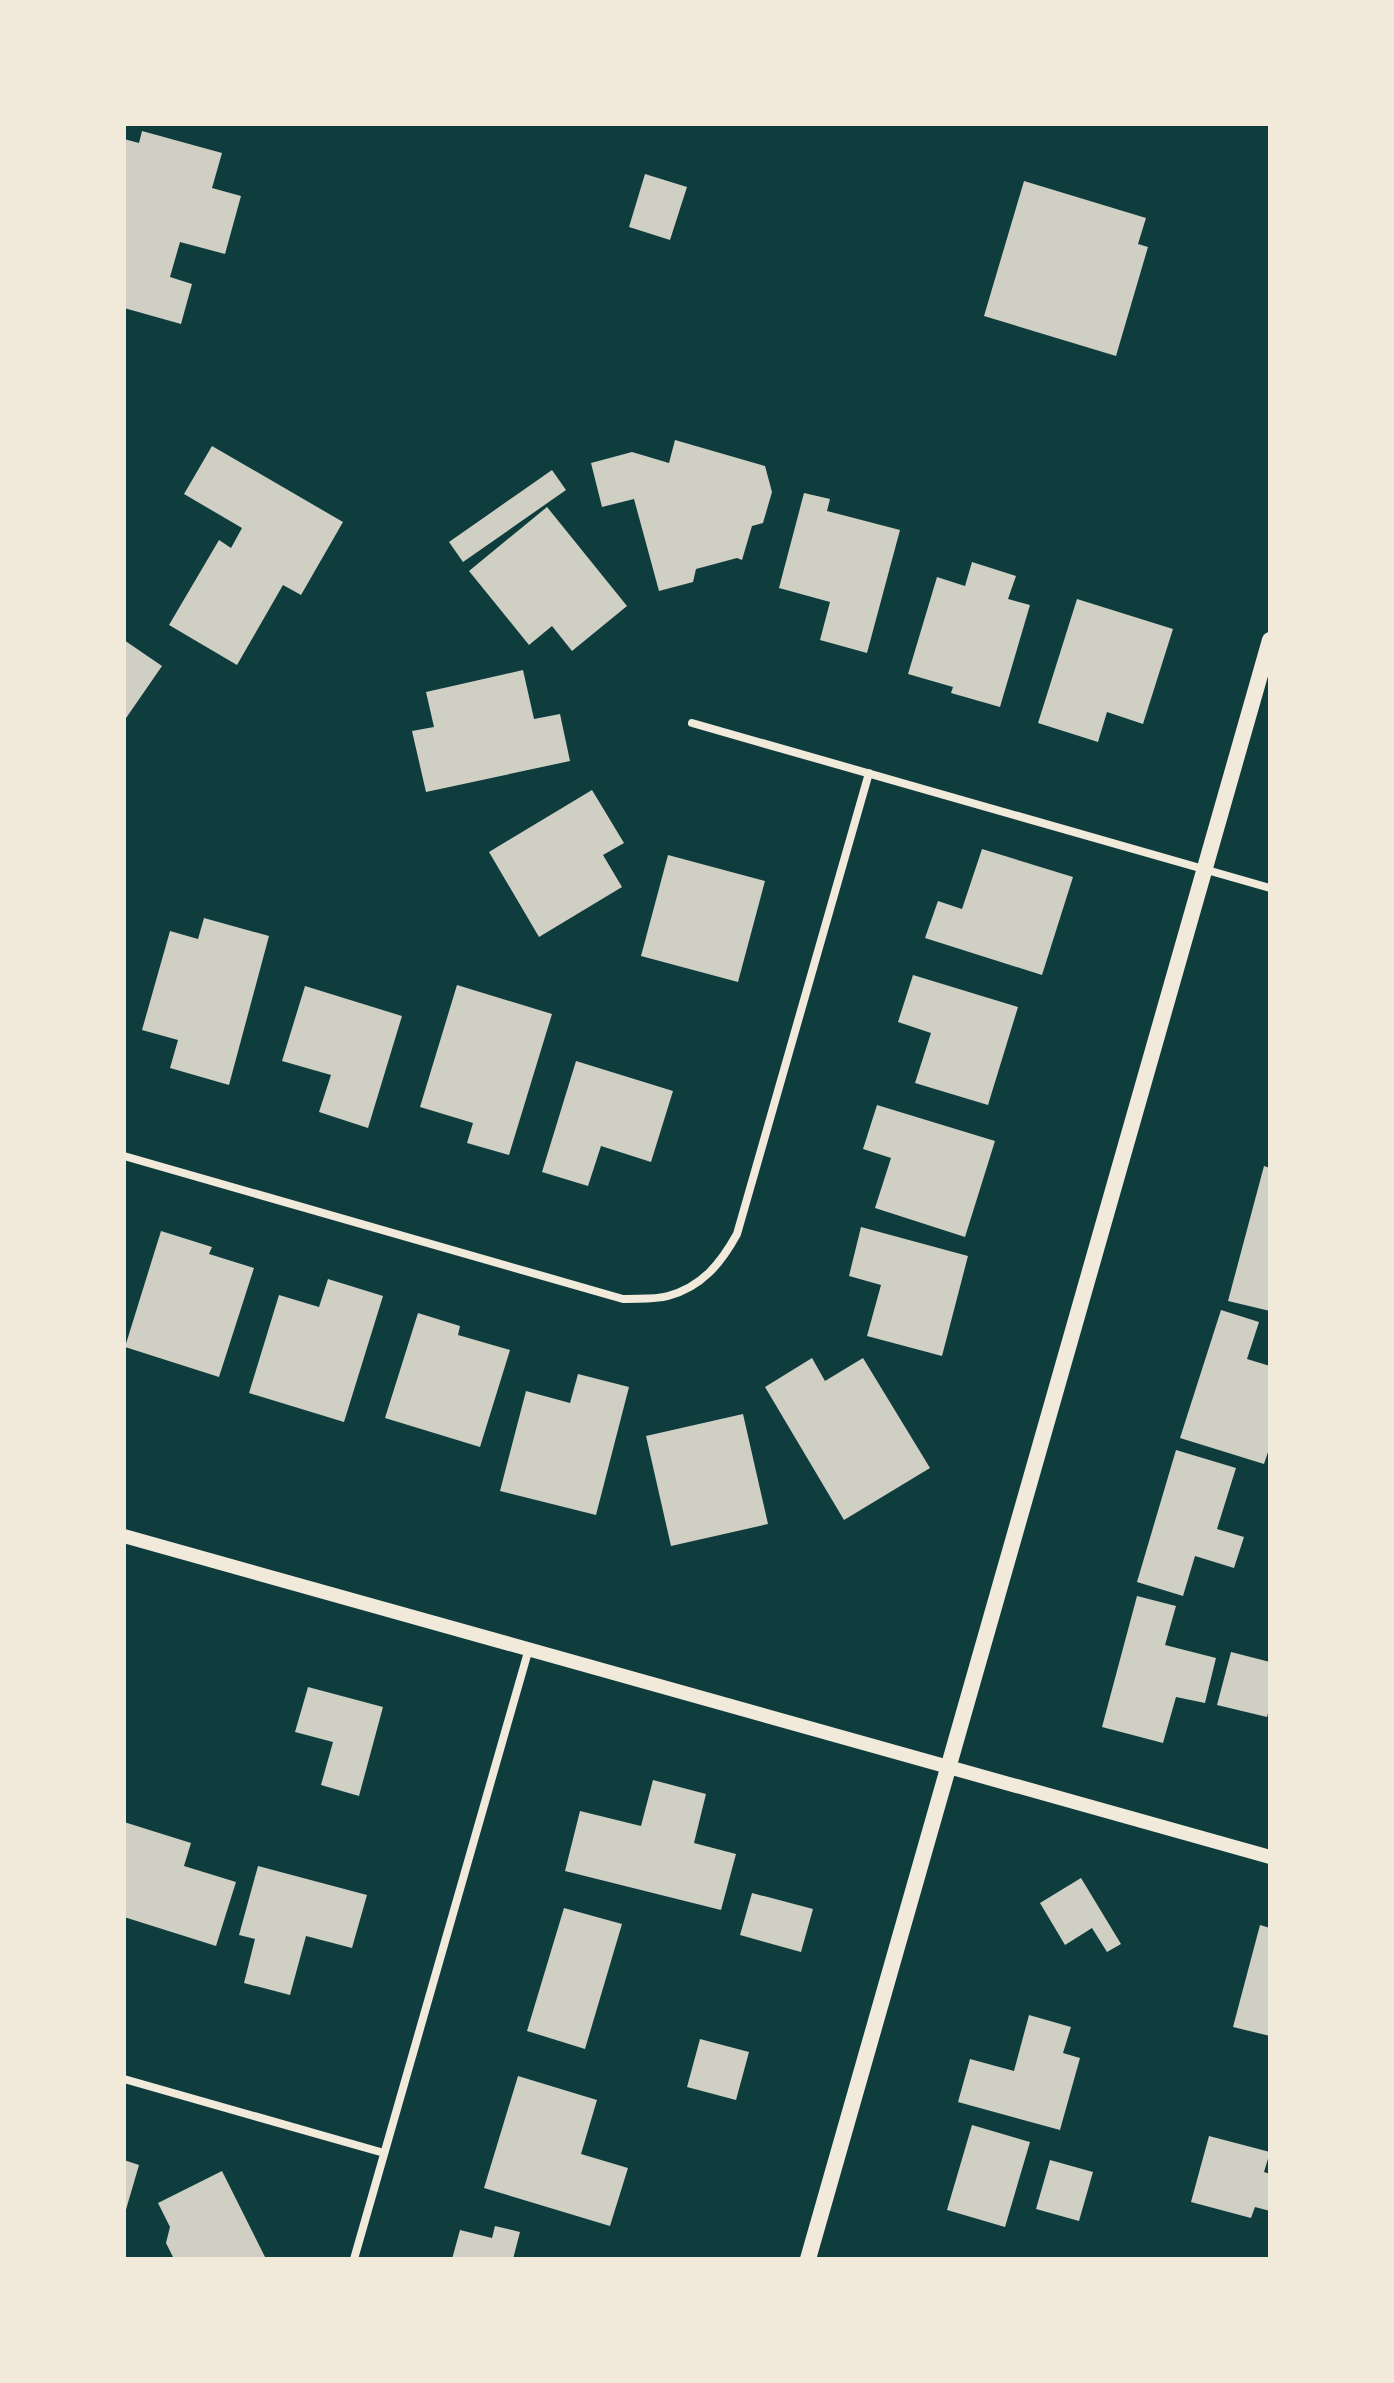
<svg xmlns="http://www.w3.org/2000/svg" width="1394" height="2383" font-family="'Source Sans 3',sans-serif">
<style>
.building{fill:#cfcfc3}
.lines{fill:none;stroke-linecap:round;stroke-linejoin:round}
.minor{stroke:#f1e9da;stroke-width:8}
.tertiary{stroke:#f1e9da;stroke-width:14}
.secondary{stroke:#f1e9da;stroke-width:16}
</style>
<rect width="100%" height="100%" fill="#0f3d3e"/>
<path class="building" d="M142,131L222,153L212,188L241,196L225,254L180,242L170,277L192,284L181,324L124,308V139L139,143Z
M645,174L687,187L670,240L629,227Z
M1024,181L1146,218L1138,244L1148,247L1116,356L984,316Z
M675,440L765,466L772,492L763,523L752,526L742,560L737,558L696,569L693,582L659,591L634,499L602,507L591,463L632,452L669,463Z
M212,446L343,522L301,595L283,585L237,665L169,625L219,540L231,548L242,528L184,494Z
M552,470L566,490L463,562L449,542Z
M804,493L830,499L827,511L900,530L867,653L820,640L830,602L779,588Z
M547,507L627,606L572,651L552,626L529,645L469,571Z
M972,562L1016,576L1008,599L1030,605L1000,707L951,693L953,687L908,674L937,577L965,586Z
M1077,599L1173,629L1143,724L1107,712L1098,742L1038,723Z
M124,640L162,666L124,721Z
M523,670L534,719L560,714L570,761L426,792L412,731L434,727L426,692Z
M592,790L624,843L603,855L622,887L539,937L489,852Z
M982,849L1073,877L1042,975L925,938L938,901L962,909Z
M668,855L765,881L738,982L641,956Z
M204,918L269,936L229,1085L170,1068L178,1040L142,1030L170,931L198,939Z
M913,975L1018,1007L988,1105L915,1083L931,1033L898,1022Z
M457,985L552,1014L509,1155L467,1143L473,1123L420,1107Z
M305,986L402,1016L368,1128L319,1112L331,1075L282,1061Z
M576,1061L673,1091L651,1162L601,1146L588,1186L542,1172Z
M877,1105L995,1141L965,1237L875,1208L891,1158L863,1149Z
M1264,1166L1270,1168V1311L1228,1301Z
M861,1227L968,1256L942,1356L867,1336L881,1285L849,1276Z
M161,1231L212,1247L209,1254L254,1268L219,1377L125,1347Z
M328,1279L383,1296L344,1422L249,1393L279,1295L319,1307Z
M1221,1310L1259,1322L1247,1359L1270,1366V1446L1264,1464L1180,1438Z
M418,1313L460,1326L458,1335L510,1350L480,1447L385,1418Z
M812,1358L825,1381L863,1358L930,1468L844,1520L765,1387Z
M578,1374L629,1387L596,1515L500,1491L526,1391L570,1403Z
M743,1414L768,1524L671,1546L646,1436Z
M1176,1450L1236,1468L1217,1529L1244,1537L1234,1568L1195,1556L1183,1596L1137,1582Z
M1137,1596L1176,1606L1165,1645L1216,1658L1205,1703L1176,1697L1163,1743L1102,1727Z
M1231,1652L1270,1662V1705L1267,1717L1217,1705Z
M308,1687L383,1707L359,1796L321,1785L333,1742L295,1732Z
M653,1780L706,1794L694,1843L736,1854L721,1910L565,1871L580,1811L641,1826Z
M124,1822L191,1843L184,1866L236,1882L216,1946L124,1917Z
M258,1866L367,1895L352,1948L306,1936L290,1995L244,1983L255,1939L239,1935Z
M1081,1878L1121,1944L1107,1952L1092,1928L1065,1945L1040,1903Z
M752,1893L813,1909L801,1952L740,1935Z
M564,1908L622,1924L585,2049L527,2031Z
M1260,1925L1270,1928V2036L1233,2027Z
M1029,2015L1071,2027L1063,2053L1080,2058L1060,2130L958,2102L970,2059L1014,2071Z
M700,2039L749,2052L736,2100L687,2087Z
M518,2076L597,2100L581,2154L628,2168L610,2226L484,2188Z
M972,2125L1030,2142L1005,2227L947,2210Z
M1209,2136L1270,2152L1264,2172L1270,2174V2211L1255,2207L1251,2218L1191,2202Z
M124,2160L139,2165L125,2213H124Z
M1050,2160L1093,2172L1079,2221L1036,2209Z
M222,2171L266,2259H174L166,2243L170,2227L158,2203Z
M495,2226L520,2232L513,2259H452L460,2230L492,2238Z"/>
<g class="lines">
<path class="minor" d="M692,723L1270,888
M124,1156L623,1299C637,1298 654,1300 668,1296C702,1287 721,1263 737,1234L869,773
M124,2079L384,2153
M354,2259L528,1652"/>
<path class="tertiary" d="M124,1536C505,1645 888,1749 1270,1857"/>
<path class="secondary" d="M808,2259L1270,640"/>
</g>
<rect width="1394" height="2383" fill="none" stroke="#f1e9da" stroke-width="252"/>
</svg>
